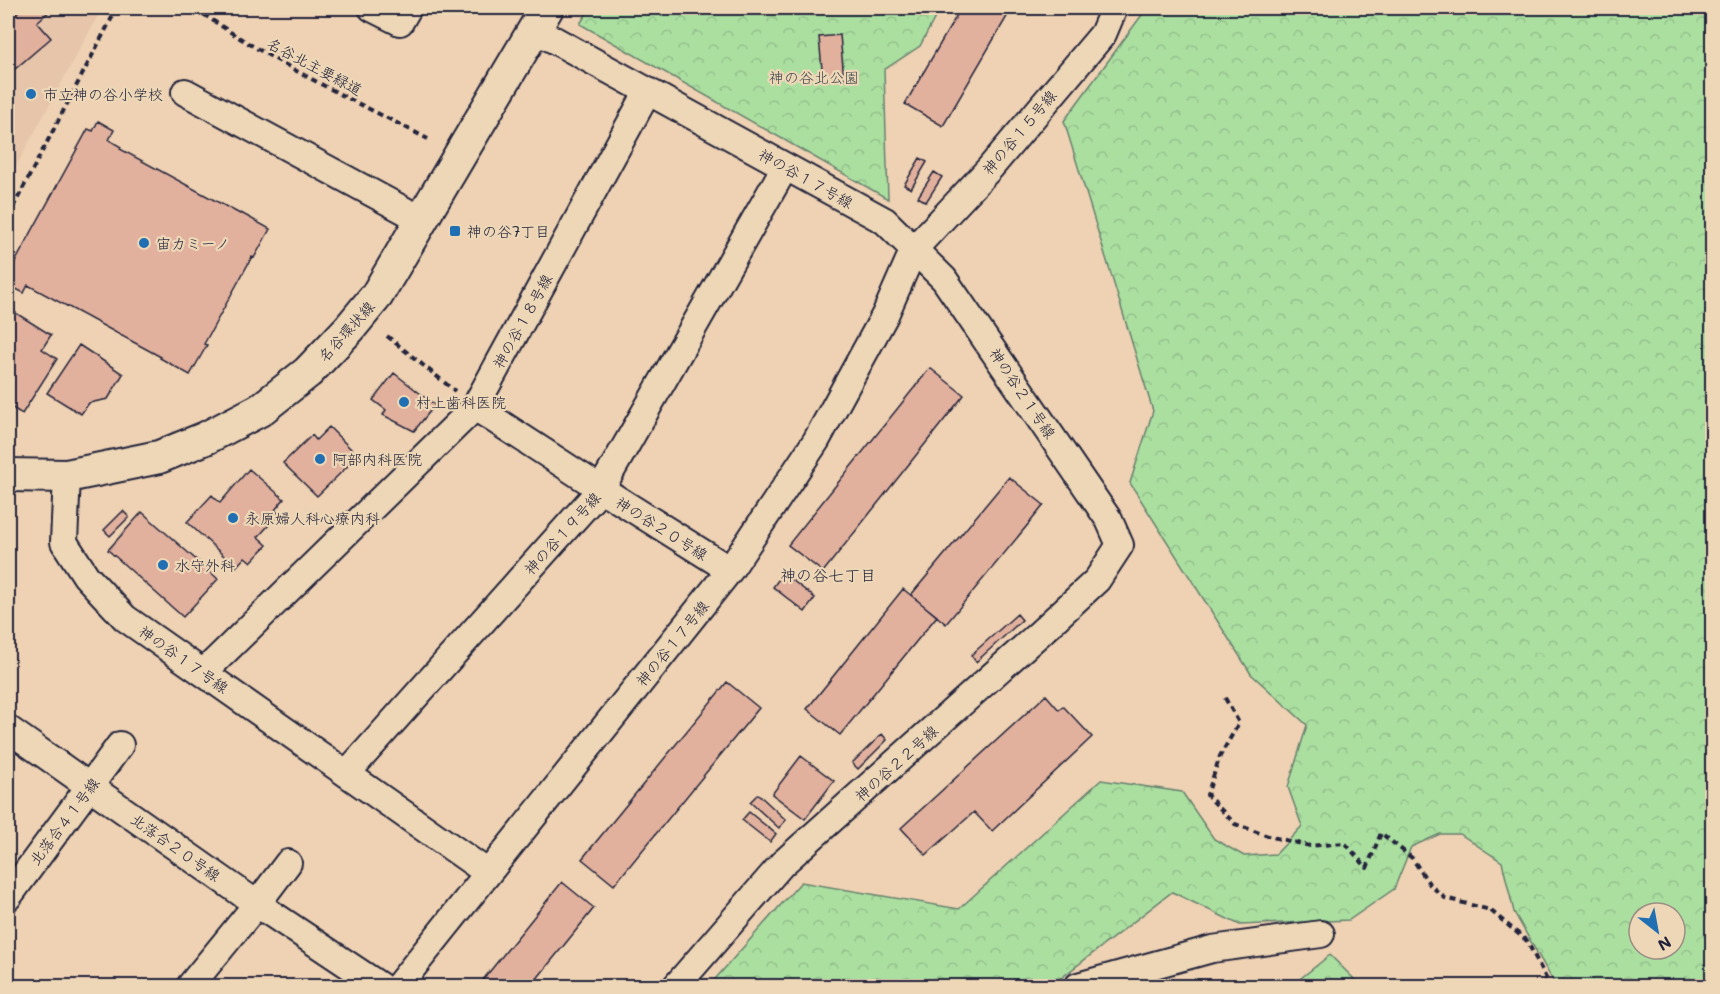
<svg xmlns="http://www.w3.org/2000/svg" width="1720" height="994" font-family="Mali,'Klee One',sans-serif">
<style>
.built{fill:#e6c5ab}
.forest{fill:url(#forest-crowns);stroke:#66806e;stroke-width:1.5;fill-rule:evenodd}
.building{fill:#e2b19e;stroke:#22223b;stroke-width:1.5}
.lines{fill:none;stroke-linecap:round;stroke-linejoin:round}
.minor-casing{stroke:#22223b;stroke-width:30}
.tertiary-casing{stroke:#22223b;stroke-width:36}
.path{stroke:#22223b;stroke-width:4;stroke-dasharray:6 4.5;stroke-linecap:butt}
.minor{stroke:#edd7b6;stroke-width:26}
.tertiary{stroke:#edd7b6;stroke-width:32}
.poi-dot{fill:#1f6fb2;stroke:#edd7b6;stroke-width:2}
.labels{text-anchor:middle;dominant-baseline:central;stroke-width:4.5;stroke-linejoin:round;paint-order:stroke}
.street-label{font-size:15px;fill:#22223b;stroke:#edd7b6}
.park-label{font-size:15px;fill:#3d484f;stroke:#edd7b6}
.poi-label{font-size:15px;fill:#22223b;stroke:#edd7b6;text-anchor:start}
.neighbourhood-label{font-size:16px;fill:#22223b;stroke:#edd7b6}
</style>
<defs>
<pattern id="forest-crowns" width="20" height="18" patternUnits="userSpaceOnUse" patternTransform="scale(1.5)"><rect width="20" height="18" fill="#abdfa0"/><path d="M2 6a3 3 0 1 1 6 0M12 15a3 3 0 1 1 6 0" fill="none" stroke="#93bf8b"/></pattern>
</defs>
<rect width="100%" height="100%" fill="#eed2b3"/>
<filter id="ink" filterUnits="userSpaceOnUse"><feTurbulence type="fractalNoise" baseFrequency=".0167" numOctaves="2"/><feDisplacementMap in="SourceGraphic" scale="12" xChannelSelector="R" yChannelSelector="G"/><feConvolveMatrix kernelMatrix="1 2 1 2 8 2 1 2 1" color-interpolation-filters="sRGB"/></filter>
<g filter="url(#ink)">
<path class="built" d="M8,8H102L8,181Z"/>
<path class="forest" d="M590,8H940L920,46L884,70L888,199L580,24Z
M1147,8H1712V986H1556L1514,912L1502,862L1460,834H1440L1411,847L1394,889L1349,920L1240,925L1172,892L1061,978L1042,986H709L801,882L959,909L1101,780L1182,792L1214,839L1244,856L1276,854L1302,826L1288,787L1307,725L1251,674L1130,483L1153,411L1064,121ZM1639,913H1675V949H1639Z
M1330,955L1361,986H1291Z"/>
<path class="building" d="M19,8H53L37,22L51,38L8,75V21L21,9Z
M961,8H1012L943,126L905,104Z
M840,35L844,79L823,80L819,37Z
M98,121L114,130L109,140L121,147L120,149L240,214L241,213L270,229L254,258L252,257L204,344L207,345L190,375L160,358L161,357L28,285L24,293L8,285L11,277L8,275L88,129L93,131Z
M920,158L927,162L911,189L904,185Z
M934,172L942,177L926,202L918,197Z
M11,310L51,335L42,349L57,359L22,414L8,405V315Z
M79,345L123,374L108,399L89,403L81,414L47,393Z
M930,368L964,395L823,572L788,545Z
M394,373L435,405L414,431L383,415L386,410L373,400Z
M329,427L358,456L317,496L283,463L312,435L316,440Z
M249,469L284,499L275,510L279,514L258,537L267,545L251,562L245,557L236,567L187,522L212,495L220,503Z
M1009,477L1044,505L946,624L911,595Z
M123,511L129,517L110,536L104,530Z
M142,512L218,579L183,617L108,550Z
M783,573L815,598L805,612L773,587Z
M903,589L937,616L840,735L807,709Z
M1017,614L1022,620L976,662L971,655Z
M727,682L759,708L614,885L582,859Z
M1046,695L1059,710L1063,706L1092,737L992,831L974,812L926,855L901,828Z
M882,734L887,740L858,769L852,763Z
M801,756L834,781L805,819L772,794Z
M758,794L786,820L779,828L750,802Z
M749,812L776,834L770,842L742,820Z
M562,882L594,908L531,986H478Z"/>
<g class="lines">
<defs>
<path id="minor" d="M372,8L400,22L408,8
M536,30L885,221L944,279L1109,520L1120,545L1097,580L1040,633L782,864L676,986
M185,92L422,220
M475,407L601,489L730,570
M67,476L64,542L86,576L125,618L488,873
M204,672L475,407L648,91
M8,729L257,904L190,986
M347,773L601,489L785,167
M288,863L257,904L380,986
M8,897L120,745
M398,986L730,570L816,441L885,315L914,249L990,168L1103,34L1114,8
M1078,986L1212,949L1321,934"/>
<path id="tertiary" d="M8,475L67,476L159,457L206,438L260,410L308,372L349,329L377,295L547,8"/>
</defs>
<use href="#minor" class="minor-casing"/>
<use href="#tertiary" class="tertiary-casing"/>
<path class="path" d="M195,8C267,60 349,98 428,139
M8,217L117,8
M387,336L455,391
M1225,698L1239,723L1220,756L1207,795L1235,824L1268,836L1310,846L1345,843L1367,868L1381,833L1412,858L1430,885L1445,898L1490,910L1527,941L1550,986"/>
<use href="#minor" class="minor"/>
<use href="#tertiary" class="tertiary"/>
</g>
</g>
<g class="poi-dot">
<circle cx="31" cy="94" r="6"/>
<rect x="449" y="225" width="12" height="12" rx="3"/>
<circle cx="144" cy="243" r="6"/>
<circle cx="404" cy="402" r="6"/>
<circle cx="320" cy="459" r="6"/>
<circle cx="233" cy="518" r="6"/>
<circle cx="163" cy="565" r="6"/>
</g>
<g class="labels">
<g class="street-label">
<text transform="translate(315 66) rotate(28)">名谷北主要緑道</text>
<text transform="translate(1019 132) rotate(-50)">神の谷１５号線</text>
<text transform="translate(806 178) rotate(29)">神の谷１７号線</text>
<text transform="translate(522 321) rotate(-61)">神の谷１８号線</text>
<text transform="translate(346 331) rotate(-48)">名谷環状線</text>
<text transform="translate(1023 393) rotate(56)">神の谷２１号線</text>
<text transform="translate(662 528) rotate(32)">神の谷２０号線</text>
<text transform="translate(562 533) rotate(-48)">神の谷１９号線</text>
<text transform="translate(672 643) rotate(-51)">神の谷１７号線</text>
<text transform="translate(184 659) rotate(35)">神の谷１７号線</text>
<text transform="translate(896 763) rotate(-42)">神の谷２２号線</text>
<text transform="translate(64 821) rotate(-53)">北落合４１号線</text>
<text transform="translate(176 847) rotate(35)">北落合２０号線</text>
</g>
<g class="park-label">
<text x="814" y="77">神の谷北公園</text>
</g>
<g class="poi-label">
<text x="43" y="94">市立神の谷小学校</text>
<text x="467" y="231">神の谷7丁目</text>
<text x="156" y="243">宙カミーノ</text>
<text x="416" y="402">村上歯科医院</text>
<text x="332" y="459">阿部内科医院</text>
<text x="245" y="518">永原婦人科心療内科</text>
<text x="175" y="565">水守外科</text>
</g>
<g class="neighbourhood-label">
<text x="828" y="574">神の谷七丁目</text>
</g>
</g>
<rect width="1720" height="994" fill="none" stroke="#edd7b6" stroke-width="30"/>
<rect x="15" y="15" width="1690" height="964" fill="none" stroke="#22223b" stroke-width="2" filter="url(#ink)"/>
<g transform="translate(1657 931) rotate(149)"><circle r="28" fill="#edd7b6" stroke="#9c8f85" stroke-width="1.5"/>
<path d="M0-4.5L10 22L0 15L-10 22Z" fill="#1f6fb2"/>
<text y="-9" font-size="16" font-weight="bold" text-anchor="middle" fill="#22223b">N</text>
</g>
</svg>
